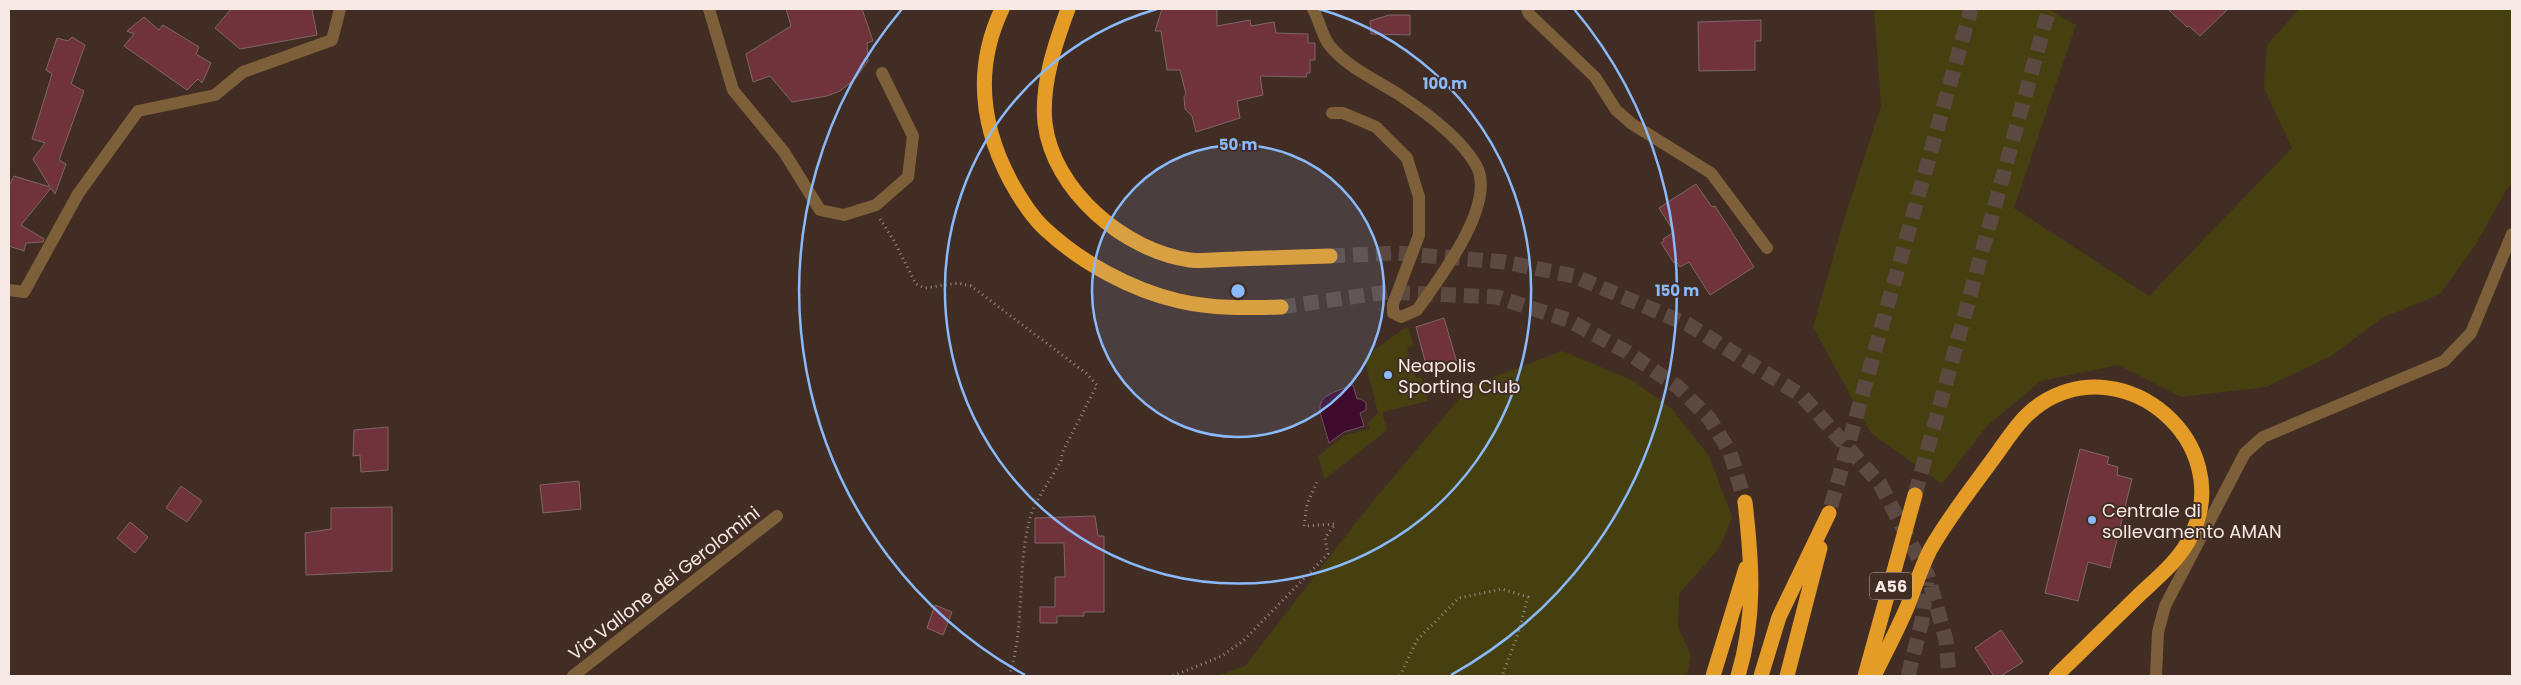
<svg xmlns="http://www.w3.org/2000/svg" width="2521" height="685" font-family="Poppins,sans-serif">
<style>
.green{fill:#464010}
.water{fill:#3d0b2c;stroke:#754e63}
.building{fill:#71333b;stroke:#7e6566}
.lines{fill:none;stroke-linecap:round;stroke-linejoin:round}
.highway-tunnel{stroke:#5c4941;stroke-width:15;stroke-dasharray:15 8;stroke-linecap:butt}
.path{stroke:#998881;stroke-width:3;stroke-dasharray:1 4;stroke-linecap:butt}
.minor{stroke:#7d6039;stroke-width:12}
.highway{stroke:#e49c27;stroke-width:15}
.ring{fill:none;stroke:#8abafc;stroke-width:2.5}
.poi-dot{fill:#8abafc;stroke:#412d24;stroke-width:2}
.labels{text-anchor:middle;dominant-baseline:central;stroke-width:4;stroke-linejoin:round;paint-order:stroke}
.shield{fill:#412d24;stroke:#c0b1aa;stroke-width:1}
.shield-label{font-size:16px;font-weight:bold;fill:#f7e9e4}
.poi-label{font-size:18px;fill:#f7e9e4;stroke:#412d24;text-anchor:start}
.street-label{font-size:18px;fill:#f7e9e4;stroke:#412d24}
.centre{fill:#8abafc;stroke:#412d24;stroke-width:2.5}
.ring-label{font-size:15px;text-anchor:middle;font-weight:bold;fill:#8abafc;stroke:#412d24;stroke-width:4;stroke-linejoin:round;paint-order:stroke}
</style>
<rect width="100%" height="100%" fill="#412d24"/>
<path class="green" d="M1874,9H2048L2076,25L2014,208L2149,296L2292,148L2264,88L2267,45L2299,9H2512V183L2506,190L2476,244L2440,294L2382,318L2331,356L2266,387L2181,397L2118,365L2041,381L1987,426L1942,484L1871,433L1813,327L1845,216L1881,106Z
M1408,326L1413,346L1407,348L1416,378L1421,377L1428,401L1382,412L1387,430L1325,479L1318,456L1345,435L1370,429L1368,423L1378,413L1364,357Z
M1562,351L1632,380L1671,408L1709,456L1732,517L1720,547L1679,594L1678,627L1691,655L1687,676H1216L1245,666L1369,506L1470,386Z"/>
<path class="water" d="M1353,385L1357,399H1361L1366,403V410L1360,413L1364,426L1344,432L1329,443C1318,402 1309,400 1353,385Z"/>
<path class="building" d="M231,9H312L317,35L240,49L215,28Z
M786,9H862L873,41L867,43L868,61L855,79L840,91L827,96L792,102L770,76L753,82L746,54L791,26Z
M1162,9H1217V26L1250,20L1251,26L1274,22L1276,33L1308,34V43H1315V60H1310V73H1307L1306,77L1260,76L1263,95L1237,101L1240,118L1196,132L1192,116L1185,109L1184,97L1186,94L1180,70H1167L1161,31H1155Z
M2168,9H2228L2200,36L2189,26L2187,27Z
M1389,15H1410V35L1371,34L1370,21Z
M144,17L159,30L163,25L199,47L196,54L211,63L202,83L198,79L187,90L124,46L134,34L127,31Z
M1761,20V41H1755V70L1699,71L1698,22Z
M72,37L85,45L71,84L84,91L59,160L66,164L55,194L51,188L21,225L44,239L43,242L26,243L24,251L9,246V186L14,176L50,187L33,159L45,143L32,139L52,74L46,70L57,38L68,41Z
M1696,184L1712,207L1715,206L1754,267L1710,295L1689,262L1680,267L1676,261L1674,263L1661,243L1664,241L1663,239L1674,232L1659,208Z
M1444,318L1457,363L1428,372L1416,327Z
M388,427V470L361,472L360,455L353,456L354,430Z
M2080,449L2109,457L2107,464L2118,467L2117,475L2132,479L2110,568L2088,562L2078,601L2045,593Z
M579,481L581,509L543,513L540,485Z
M181,486L202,501L187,522L166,508Z
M392,507V571L306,575L305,533L331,529V508Z
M1095,516L1098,536H1104V612H1084V616H1057V623H1040V607H1055V577H1065L1064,543H1035V518Z
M130,522L148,537L135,553L117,538Z
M935,605L952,612L943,635L927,628Z
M2001,630L2023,662L2001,676H1994L1975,648Z"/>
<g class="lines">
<path class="highway-tunnel" d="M1330,256L1395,253L1505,262L1574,276L1689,325L1802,396L1880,484L1928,576L1946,640L1949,676
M1281,307L1388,292L1497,297L1568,320L1627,352L1678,387L1709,418L1730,452L1745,502
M1915,495L2049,9
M1831,506L1971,9
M1908,676L1922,621L1927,582"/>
<path class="path" d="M880,219L893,239L916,284L925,288L958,283L971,286L1086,373L1097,385L1062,453L1061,461C1052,477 1035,501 1030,518C1016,570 1026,626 1009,676
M1173,676L1222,656L1243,641L1328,554L1325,538L1335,524L1304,526L1307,504L1318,480
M1400,676L1417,640L1459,598L1502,589L1528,597L1518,634L1502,676"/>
<path class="minor" d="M709,9L733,90L784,152L820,210L844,215L876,205L908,177L913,136L882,73
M1313,9C1320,21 1321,35 1330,46C1347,67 1376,80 1398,94C1424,111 1460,137 1476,165C1498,203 1439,279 1417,310L1401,317L1393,313V304L1419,235V197L1407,158L1376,127L1343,113H1332
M1527,9L1529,14L1595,77L1616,110L1632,124L1711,173L1767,248
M9,290L24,292L78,194L138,111L215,95L243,72L332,40L340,9
M573,676L777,516
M2156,676L2158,632L2165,606L2245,453L2263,437L2444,361L2471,333L2512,234"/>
<path class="highway" d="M1002,9C974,68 981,126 1011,182C1020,198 1031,216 1044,228C1080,262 1131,290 1179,301C1214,309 1246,308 1281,307
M1068,9C1055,44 1041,85 1045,123C1053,191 1125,251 1190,260C1204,262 1220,259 1235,259C1267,258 1298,257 1330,256
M1713,676L1746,568
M1738,676C1756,616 1752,563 1745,502
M1761,676L1779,617L1829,513
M1787,676L1820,548
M1865,676L1915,495
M1874,676C1885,653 1898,629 1908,605C1915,587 1921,568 1930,550C1948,518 1971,489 1993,459C2007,440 2021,416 2042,403C2127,349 2235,443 2192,534C2181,559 2157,578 2138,596C2110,623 2083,650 2056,676"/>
</g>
<circle cx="1238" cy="291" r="146" fill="#8abafc" fill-opacity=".12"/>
<g class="ring">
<circle cx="1238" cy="291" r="146"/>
<path d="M1319 9A293 293 0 1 1 1157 9"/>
<path d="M1025 675A439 439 0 0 1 902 9M1574 9A439 439 0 0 1 1451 675"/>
</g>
<g class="poi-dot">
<circle cx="1388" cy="375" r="5"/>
<circle cx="2092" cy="520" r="5"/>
</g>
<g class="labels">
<rect class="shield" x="1870" y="572.5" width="42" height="27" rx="4"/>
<g class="shield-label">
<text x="1891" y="586">A56</text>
</g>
<g class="poi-label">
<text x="1398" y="365">Neapolis<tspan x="1398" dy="21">Sporting Club</tspan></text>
<text x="2102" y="510">Centrale di<tspan x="2102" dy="21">sollevamento AMAN</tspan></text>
</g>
<g class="street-label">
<text transform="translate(664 583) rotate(-38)">Via Vallone dei Gerolomini</text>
</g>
</g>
<circle cx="1238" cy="291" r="8" class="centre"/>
<g class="ring-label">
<text x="1445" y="89">100 m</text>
<text x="1238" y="150">50 m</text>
<text x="1677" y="296">150 m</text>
</g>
<rect width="2521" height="685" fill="none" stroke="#f7e9e4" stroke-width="20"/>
</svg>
